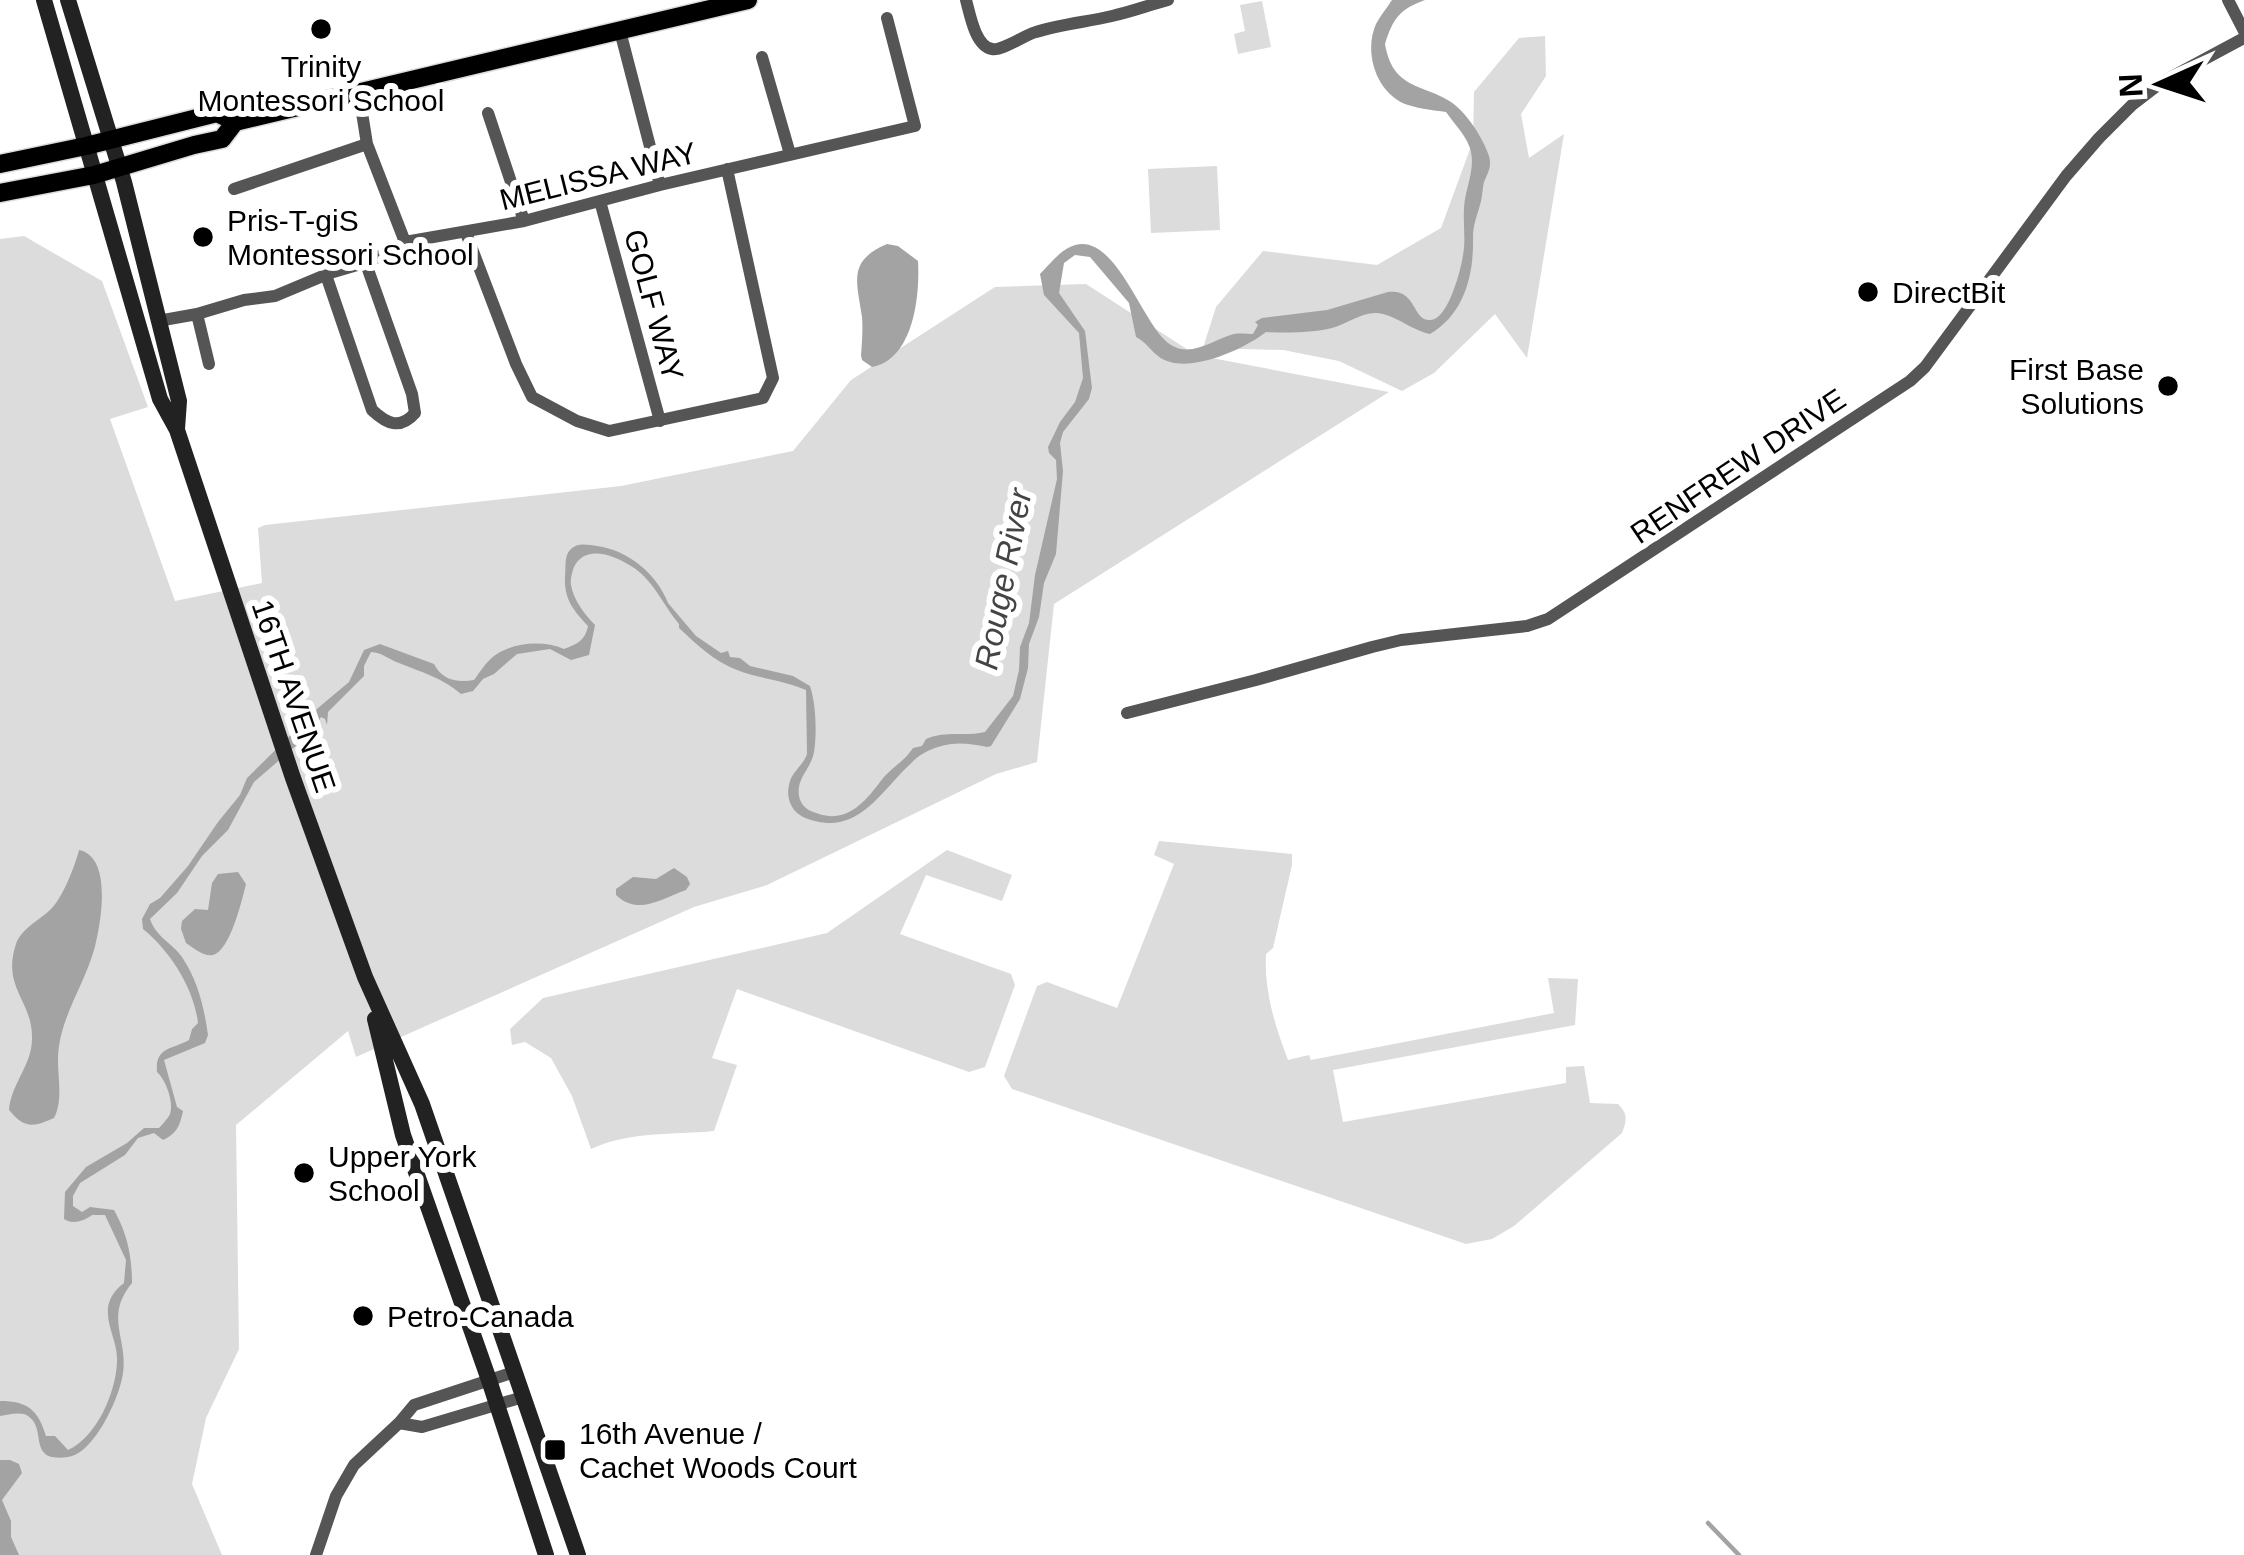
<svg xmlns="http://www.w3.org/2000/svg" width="2244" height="1555" font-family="Helvetica,sans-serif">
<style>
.green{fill:#dcdcdc}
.water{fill:#a3a3a3}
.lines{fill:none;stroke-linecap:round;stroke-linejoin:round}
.stream{stroke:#a3a3a3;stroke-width:4.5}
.primary-casing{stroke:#dbdbdb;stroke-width:21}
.street{stroke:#555;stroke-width:12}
.secondary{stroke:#222;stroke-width:16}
.primary{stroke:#000;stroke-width:18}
.poi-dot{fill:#000;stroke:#fff;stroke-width:4.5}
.labels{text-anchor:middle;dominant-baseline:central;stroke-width:12;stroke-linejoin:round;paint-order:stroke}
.poi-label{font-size:30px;fill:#000;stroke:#fff;text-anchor:start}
.street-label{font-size:30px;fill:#000;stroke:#fff}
.water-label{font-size:33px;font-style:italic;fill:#444;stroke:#fff}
</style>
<rect width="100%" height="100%" fill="#fff"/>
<path class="green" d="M1262,1L1271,47L1238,54L1234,34L1245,31L1240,5Z
M1545,36L1546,76L1521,114L1529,158L1564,134L1527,358L1495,314L1434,373L1402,391L1339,361L1283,350L1203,348L1216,307L1263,251L1377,265L1441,228L1473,141L1474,92L1519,38Z
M1217,166L1220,230L1151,233L1148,169Z
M24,236L102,281L148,407L110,419L175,601L262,583L258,528L265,525L621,486L793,451L851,380L995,287L1086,284L1196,355L1389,392L1054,604L1037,762L996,774L767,885L694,907L356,1057L348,1031L236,1125L239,1349L206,1418L192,1484L222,1555H0V239Z
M1159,841L1292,854V865L1273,948L1266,954C1264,991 1275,1026 1288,1060L1309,1055L1311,1060L1554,1013L1548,978L1578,979L1575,1025L1333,1070L1343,1122L1566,1083V1067L1584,1066L1590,1103L1618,1104C1628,1114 1627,1120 1622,1133L1514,1226L1492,1239L1466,1244L1012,1089L1004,1076L1037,986L1047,982L1117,1008L1174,864L1154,855Z
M947,850L1012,875L1002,901L926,875L900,934L1011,974L1015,985L985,1067L969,1072L737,989L712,1058L737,1065L714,1131C673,1135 629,1131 591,1149L572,1096L551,1058L525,1042L512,1045L510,1029L543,998L827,933Z"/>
<path class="water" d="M1392,0H1425C1400,9 1393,18 1385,44C1393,90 1422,83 1451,102C1467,113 1483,138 1489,156C1492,167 1488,172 1484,182C1483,186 1482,197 1481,201C1478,214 1473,223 1473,237C1474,276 1464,314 1430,334C1411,330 1396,315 1377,313C1362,312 1347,324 1332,328C1311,333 1287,333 1266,332C1243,350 1184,377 1158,356C1149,349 1147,343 1136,337L1129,303L1090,257L1075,255L1064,263L1059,293L1085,331L1092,388L1089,399L1063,432L1060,443L1063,471L1056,554L1044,583L1039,617L1029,644L1028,668L1020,699L991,746L987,747C963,742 947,741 924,753C916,757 910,765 903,771C873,803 851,837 803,817C791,811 786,798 789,785C791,772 803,766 807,754L806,690C784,680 760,679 737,670C715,662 696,644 679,628V624C663,605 653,579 631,566C614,555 585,544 574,567C572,572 570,581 571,585C573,599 585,615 595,625L589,655L571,660L550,649L517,654L494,674L483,679L473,691L461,694C443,678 421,672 399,663C388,659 383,653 371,652L364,666V676L328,712L327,725L325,719L321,717L313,731L254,782L228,830L202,856L177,893L150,919C156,937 172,943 182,957C198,981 204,1007 208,1035L205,1043L164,1060L177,1107L183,1111C180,1126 176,1134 163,1140L154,1133L138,1138L125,1155L80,1183L73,1196V1206L82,1212L90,1207L114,1210C127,1233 132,1256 132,1283C104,1317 128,1338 123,1373C120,1397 94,1454 68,1457C26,1463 48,1429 28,1416C21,1411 8,1415 0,1416V1401C28,1401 38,1410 46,1436H55L68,1450C97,1437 116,1392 117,1362C119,1335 91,1308 124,1283L126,1260L105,1215H92C84,1221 72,1225 64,1219L65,1192L86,1167L127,1143L144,1128H159C161,1126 169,1117 170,1114C174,1102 166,1080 157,1072C155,1047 171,1050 189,1040L192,1029L198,1023C194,988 170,951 143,929L142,919L150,904L160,898L188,866L218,822L240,795L247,778L318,708L349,682L364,650L380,644L434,664C442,680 457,683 474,680C480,672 486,662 494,656C513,642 543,640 564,649C577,644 585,641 588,626C573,610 564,599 565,577C566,568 564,556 570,550C578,542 588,545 597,546C628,550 657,574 668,603L696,636L721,653L728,651L730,657L740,658L750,666L793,676L810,686C816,704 817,734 814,752C811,769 796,778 799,796C801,807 809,811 819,814C847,823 865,802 880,782C889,769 904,762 913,748L922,746L926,739C947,730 965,737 985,732L1013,696L1019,670L1020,647L1029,623L1035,575L1057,479L1056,460L1049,453L1048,447L1060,422L1075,402L1083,378L1079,333L1044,295L1040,274C1048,266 1057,254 1068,248C1114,222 1142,328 1171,345C1192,358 1214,339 1234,334C1239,333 1249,334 1253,334L1258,325L1255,322L1262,318L1327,310L1388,292C1417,288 1412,322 1431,320C1448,319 1461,270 1463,255C1466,240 1463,224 1464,208C1465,189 1475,171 1471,152C1468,137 1455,125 1446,112C1433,110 1420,109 1408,105C1377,95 1363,53 1376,24C1380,16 1387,8 1392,0Z
M887,244L898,246L918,261C920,295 914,359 872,367L862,360L861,355C862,343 863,329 862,317C857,282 847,261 887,244Z
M79,850C113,857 101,924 94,950C85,982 64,1012 59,1046C55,1070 65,1097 54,1118C32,1128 24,1128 9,1110C11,1084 32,1065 32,1039C33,999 0,988 17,941C25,926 40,920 51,909C63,897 75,866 79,850Z
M674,868L687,877L690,884L686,890C661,899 638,916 616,895V889L633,877L656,879Z
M238,872L246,884C242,900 230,951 213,955C204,957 193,948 186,943L181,929L182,921L195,909L208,910L212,883L218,874Z
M0,1460H10L19,1464L22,1473L2,1500L11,1521V1537L19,1555H0Z"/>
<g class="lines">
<path class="stream" d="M1708,1523L1739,1555"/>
<defs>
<path id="primary" d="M0,164L86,146L217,113L235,122L748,0
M0,193L94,175L194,145L222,139L235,122"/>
</defs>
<use href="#primary" class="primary-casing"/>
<path class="street" d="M966,0C970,14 975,46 992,49C1003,51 1024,35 1036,32C1061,24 1087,22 1112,16C1131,12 1149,5 1168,0
M2228,0L2244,31
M620,31L660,185
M762,57L790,154
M359,94L367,144L405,242
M488,113L524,221
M234,189L367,144
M600,201L660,421
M466,233L516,364L532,397L577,421L609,431L763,398L773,378L727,169
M326,275L372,410C387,424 400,430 415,413L412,394L365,261
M197,314L209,364
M158,321L197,314L244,300L275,296L330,273L371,261L405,242L524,221L660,185L915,126L887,18
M1127,713L1256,680L1372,647L1401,640L1527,626L1548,619L1910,381L1925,367L2066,176L2099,138L2132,105L2162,82L2244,38
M399,1423L422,1427L523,1397
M316,1555L336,1496L354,1465L399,1423L414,1405L514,1372"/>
<path class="secondary" d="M44,0L160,399L177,430L293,778L365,977L422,1104L578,1555
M68,0L124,182L179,401L177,429
M375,1019L403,1135L489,1380L546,1555"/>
<use href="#primary" class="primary"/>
</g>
<g class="poi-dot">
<circle cx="321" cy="29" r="12"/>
<circle cx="203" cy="237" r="12"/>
<circle cx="1868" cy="292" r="12"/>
<circle cx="2168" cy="386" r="12"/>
<circle cx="304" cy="1173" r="12"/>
<circle cx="363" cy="1316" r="12"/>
<rect x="543" y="1438" width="24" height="24" rx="6"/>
</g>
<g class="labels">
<g class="poi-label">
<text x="321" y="66" text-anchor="middle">Trinity<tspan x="321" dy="34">Montessori School</tspan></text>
<text x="227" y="220">Pris-T-giS<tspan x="227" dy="34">Montessori School</tspan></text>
<text x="1892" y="292">DirectBit</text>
<text x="2144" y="369" text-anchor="end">First Base<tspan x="2144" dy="34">Solutions</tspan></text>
<text x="328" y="1156">Upper York<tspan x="328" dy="34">School</tspan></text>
<text x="387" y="1316">Petro-Canada</text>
<text x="579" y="1433">16th Avenue /<tspan x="579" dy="34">Cachet Woods Court</tspan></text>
</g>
<g class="street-label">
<text transform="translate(598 176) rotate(-14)">MELISSA WAY</text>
<text transform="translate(654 305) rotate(75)">GOLF WAY</text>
<text transform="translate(1738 466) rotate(-34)">RENFREW DRIVE</text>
<text transform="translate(294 696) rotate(71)">16TH AVENUE</text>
</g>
<g class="water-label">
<text transform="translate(1003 579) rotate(-79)">Rouge River</text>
</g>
</g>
<g transform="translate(2160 84) rotate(267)" stroke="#ffffff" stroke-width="9" paint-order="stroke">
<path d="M0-9L21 45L0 30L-21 45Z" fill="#000000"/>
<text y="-18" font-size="33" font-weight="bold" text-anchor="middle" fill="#000000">N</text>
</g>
</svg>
